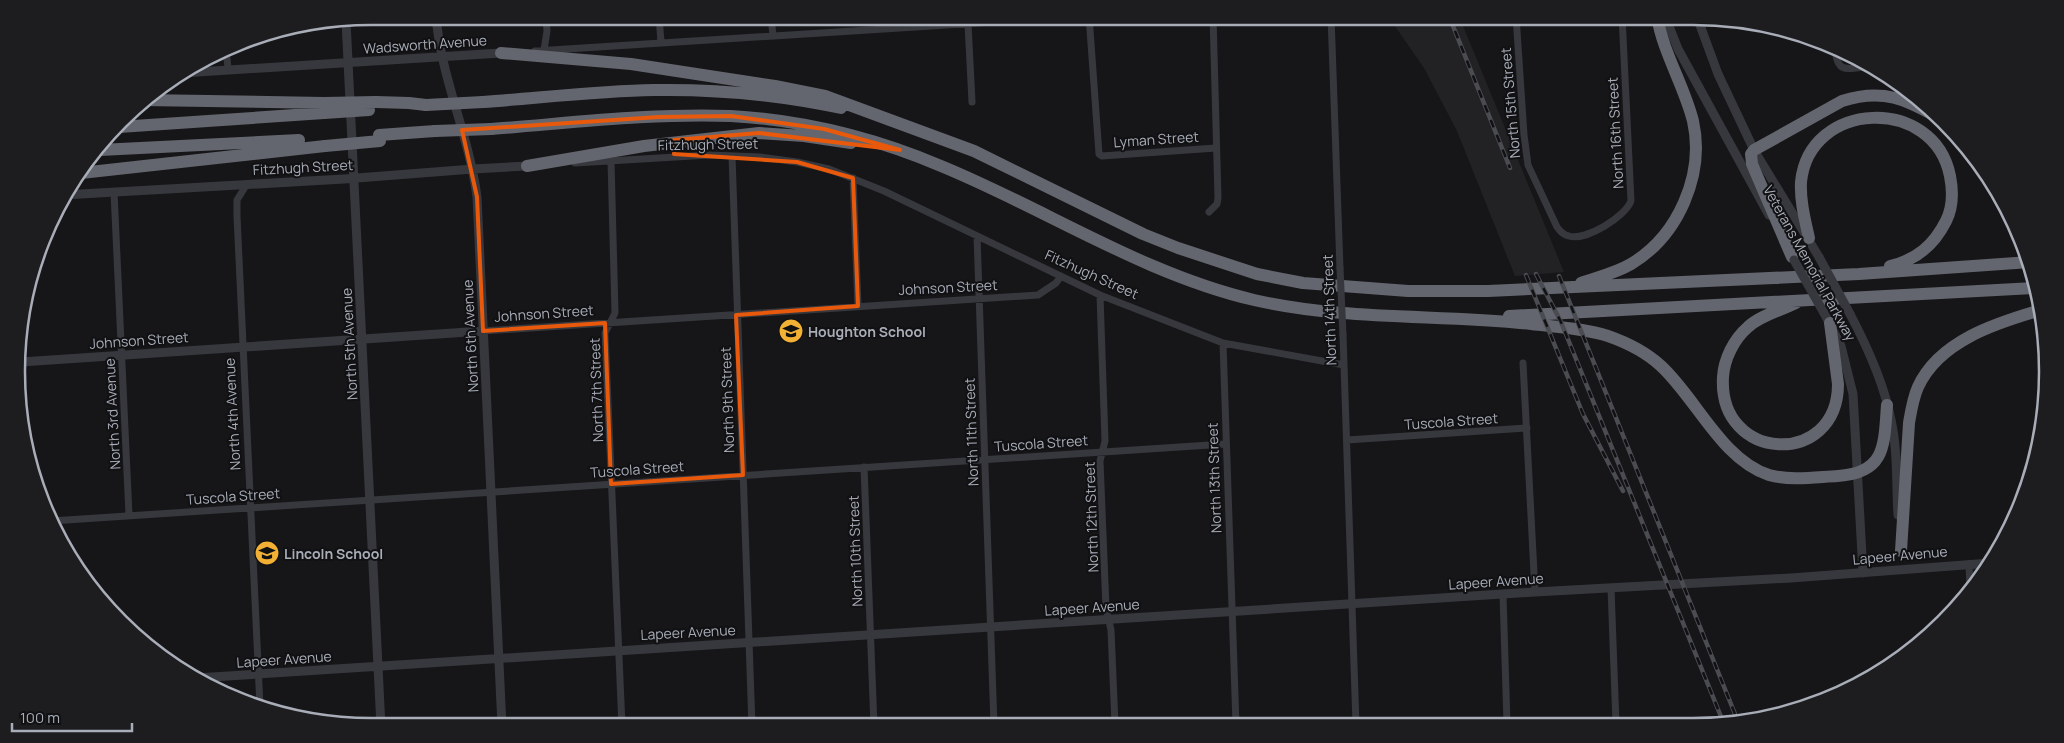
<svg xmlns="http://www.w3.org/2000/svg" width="2064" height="743" font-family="Manrope,sans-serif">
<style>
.built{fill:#222225}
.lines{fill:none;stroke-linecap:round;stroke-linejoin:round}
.minor{stroke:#37383d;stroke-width:7}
.tertiary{stroke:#37383d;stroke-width:9}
.motorway{stroke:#63666e;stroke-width:12}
.rail-casing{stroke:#4a4c52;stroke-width:4.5}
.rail{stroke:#111113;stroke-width:2.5;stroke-dasharray:8;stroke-linecap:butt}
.minor-bridge{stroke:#37383d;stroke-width:7}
.tertiary-bridge{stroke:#37383d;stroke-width:9}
.motorway-bridge{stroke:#63666e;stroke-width:12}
.marked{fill:none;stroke:#e8590c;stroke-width:4;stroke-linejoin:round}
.labels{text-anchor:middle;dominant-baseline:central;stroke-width:4;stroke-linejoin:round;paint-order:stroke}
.street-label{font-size:14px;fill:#a8adb8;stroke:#111113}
.poi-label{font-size:14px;font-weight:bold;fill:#a8adb8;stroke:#111113;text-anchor:start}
.rim{fill:none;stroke:#a8adb8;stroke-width:2.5}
</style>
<rect width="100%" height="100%" fill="#161618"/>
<path class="built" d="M1388,16H1459L1564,272L1515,276L1457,131L1424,68Z"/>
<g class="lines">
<path class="minor" d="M659,16L661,42
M771,16L773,36
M883,16L884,29
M1089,16L1099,154L1102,156L1216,148
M1331,16L1340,268
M1516,16L1524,135L1528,165L1557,227C1560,231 1563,235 1569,236C1586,241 1625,217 1631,201L1622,16
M968,24L972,102
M1835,48C1837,76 1848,68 1871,66
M226,49L228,68
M544,50L547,31L546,16
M535,51L1089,16
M732,156L752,726
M611,161L615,313L605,333L622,726
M575,163L709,155L760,157L797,162L829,169L884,191L1100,295L1223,343L1344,365
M853,178L858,306
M247,184L237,200V216L260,707
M114,192L129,515
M1209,212L1217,204L1218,198L1213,16
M977,236L994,725
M1100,295L1105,441L1100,461L1106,608L1111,630L1115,725
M483,331L1038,295L1056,283L1061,276
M1343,335L1356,725
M1223,343L1236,725
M1523,363L1535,592
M1347,440L1527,428
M864,467L874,726
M51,521L1225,444
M1969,564L1970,589
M1611,588L1616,724
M1503,595L1507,724"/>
<path class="tertiary" d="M436,16C441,78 469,135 477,197L502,726
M1665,16L1678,49L1769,215
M1697,17L1718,74L1754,150L1819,257
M346,21L381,727
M182,73L501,53
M63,195L344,179L473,169L527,166
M1824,313L1841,346L1853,394L1863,573
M1850,314C1868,348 1884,383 1891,420C1898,451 1896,484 1898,515
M21,362L483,331
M196,678L1535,592L1791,578L1991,563"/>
<path class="motorway" d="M501,53L631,64L775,86L825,96L974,151L1143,234L1178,248L1257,274L1303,283L1408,291H1488L1859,274L2030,262
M143,100L324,103
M376,102L409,103L426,105
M483,102C539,98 598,91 654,90C717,89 780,95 841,108
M119,127L324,113
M491,129C571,123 652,113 731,116C803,120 875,138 941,166C1046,209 1143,274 1254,300C1346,321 1438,314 1531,324C1556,327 1584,328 1608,336C1628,343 1646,352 1661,366C1696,398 1722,460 1769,475C1791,481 1816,477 1838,476C1886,473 1884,445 1887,405
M379,135L435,131
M100,150L299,140
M527,166L644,146L759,133L804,136L851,143
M81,173L325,146
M1809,238C1805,220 1800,201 1801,182C1809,100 1934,95 1950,176C1953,191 1953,207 1946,221C1934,245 1917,260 1890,266
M1792,257L1752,164L1751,154L1754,150L1842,101C1883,88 1906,99 1942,120
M1581,283C1598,277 1616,273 1631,264C1678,236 1705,175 1693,121C1684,85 1663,53 1657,16
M1796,303C1780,311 1761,315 1748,327C1734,339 1724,359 1723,377C1718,463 1838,468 1838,384L1830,323
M1509,316L2036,288
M1901,551L1909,423C1911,411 1913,398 1918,387C1939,341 1996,323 2041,310"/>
<defs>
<path id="rail" d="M1449,16L1510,168
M1536,274L1561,322L1724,724
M1526,275L1583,414L1623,491
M1559,276L1739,724"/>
</defs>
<use href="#rail" class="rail-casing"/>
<use href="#rail" class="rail"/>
<path class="minor-bridge" d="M1340,268L1343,335"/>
<path class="tertiary-bridge" d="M1819,257L1850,314
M1794,260L1824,313"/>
<path class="motorway-bridge" d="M324,103L376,102
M426,105L483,102
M324,113L369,110
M435,131L491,129
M325,146L380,141"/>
</g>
<path class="marked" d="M731,116L824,129L900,150L759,133L674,140V154L797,162L853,178L858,306L736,315L743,475L611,484L605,323L483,331L477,197L462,130L659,117Z"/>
<defs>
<symbol id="school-disc" viewBox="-11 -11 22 22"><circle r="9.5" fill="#f2b134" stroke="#111113"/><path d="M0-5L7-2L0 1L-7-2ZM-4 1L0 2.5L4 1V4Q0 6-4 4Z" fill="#111"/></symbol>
</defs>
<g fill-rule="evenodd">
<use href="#school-disc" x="777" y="317" width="28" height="28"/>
<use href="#school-disc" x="253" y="539" width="28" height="28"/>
</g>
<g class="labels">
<g class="street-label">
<text transform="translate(425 44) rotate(-4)">Wadsworth Avenue</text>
<text transform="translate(1510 103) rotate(-95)">North 15th Street</text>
<text transform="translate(1615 133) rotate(-93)">North 16th Street</text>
<text transform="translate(1156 139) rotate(-4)">Lyman Street</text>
<text transform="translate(708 144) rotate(-1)">Fitzhugh Street</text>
<text transform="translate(303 167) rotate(-3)">Fitzhugh Street</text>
<text transform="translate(1810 263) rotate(61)">Veterans Memorial Parkway</text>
<text transform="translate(1092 274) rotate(24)">Fitzhugh Street</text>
<text transform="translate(948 287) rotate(-3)">Johnson Street</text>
<text transform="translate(1329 310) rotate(-92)">North 14th Street</text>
<text transform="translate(544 313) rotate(-4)">Johnson Street</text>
<text transform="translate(470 336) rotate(-93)">North 6th Avenue</text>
<text transform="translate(139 340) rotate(-4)">Johnson Street</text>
<text transform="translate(349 344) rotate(-93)">North 5th Avenue</text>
<text transform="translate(596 390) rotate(-92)">North 7th Street</text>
<text transform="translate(727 400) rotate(-92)">North 9th Street</text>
<text transform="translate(112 414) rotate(-93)">North 3rd Avenue</text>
<text transform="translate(232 414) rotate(-93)">North 4th Avenue</text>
<text transform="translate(1451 421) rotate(-4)">Tuscola Street</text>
<text transform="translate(971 432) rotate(-92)">North 11th Street</text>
<text transform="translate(1041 443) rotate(-4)">Tuscola Street</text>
<text transform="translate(637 469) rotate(-4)">Tuscola Street</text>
<text transform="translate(1214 478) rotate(-92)">North 13th Street</text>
<text transform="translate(233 496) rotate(-4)">Tuscola Street</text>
<text transform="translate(1091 517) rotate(-92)">North 12th Street</text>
<text transform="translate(855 551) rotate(-92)">North 10th Street</text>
<text transform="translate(1900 555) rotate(-5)">Lapeer Avenue</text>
<text transform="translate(1496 581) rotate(-4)">Lapeer Avenue</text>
<text transform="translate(1092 607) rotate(-4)">Lapeer Avenue</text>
<text transform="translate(688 632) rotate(-3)">Lapeer Avenue</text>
<text transform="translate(284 659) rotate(-4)">Lapeer Avenue</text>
</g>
<g class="poi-label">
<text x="808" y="331">Houghton School</text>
<text x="284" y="553">Lincoln School</text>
</g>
</g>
<path d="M0 0H2064V743H0ZM371 25H1693A346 346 0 0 1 2039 371V372A346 346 0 0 1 1693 718H371A346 346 0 0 1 25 372V371A346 346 0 0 1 371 25Z" fill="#1d1d20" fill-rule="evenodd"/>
<path class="rim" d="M371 25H1693A346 346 0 0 1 2039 371V372A346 346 0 0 1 1693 718H371A346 346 0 0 1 25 372V371A346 346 0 0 1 371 25Z"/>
<path d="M12 723v8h120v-8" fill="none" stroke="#a8adb8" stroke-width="2.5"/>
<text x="20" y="723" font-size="15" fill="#a8adb8" stroke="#111113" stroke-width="4" paint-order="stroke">100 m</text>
</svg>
